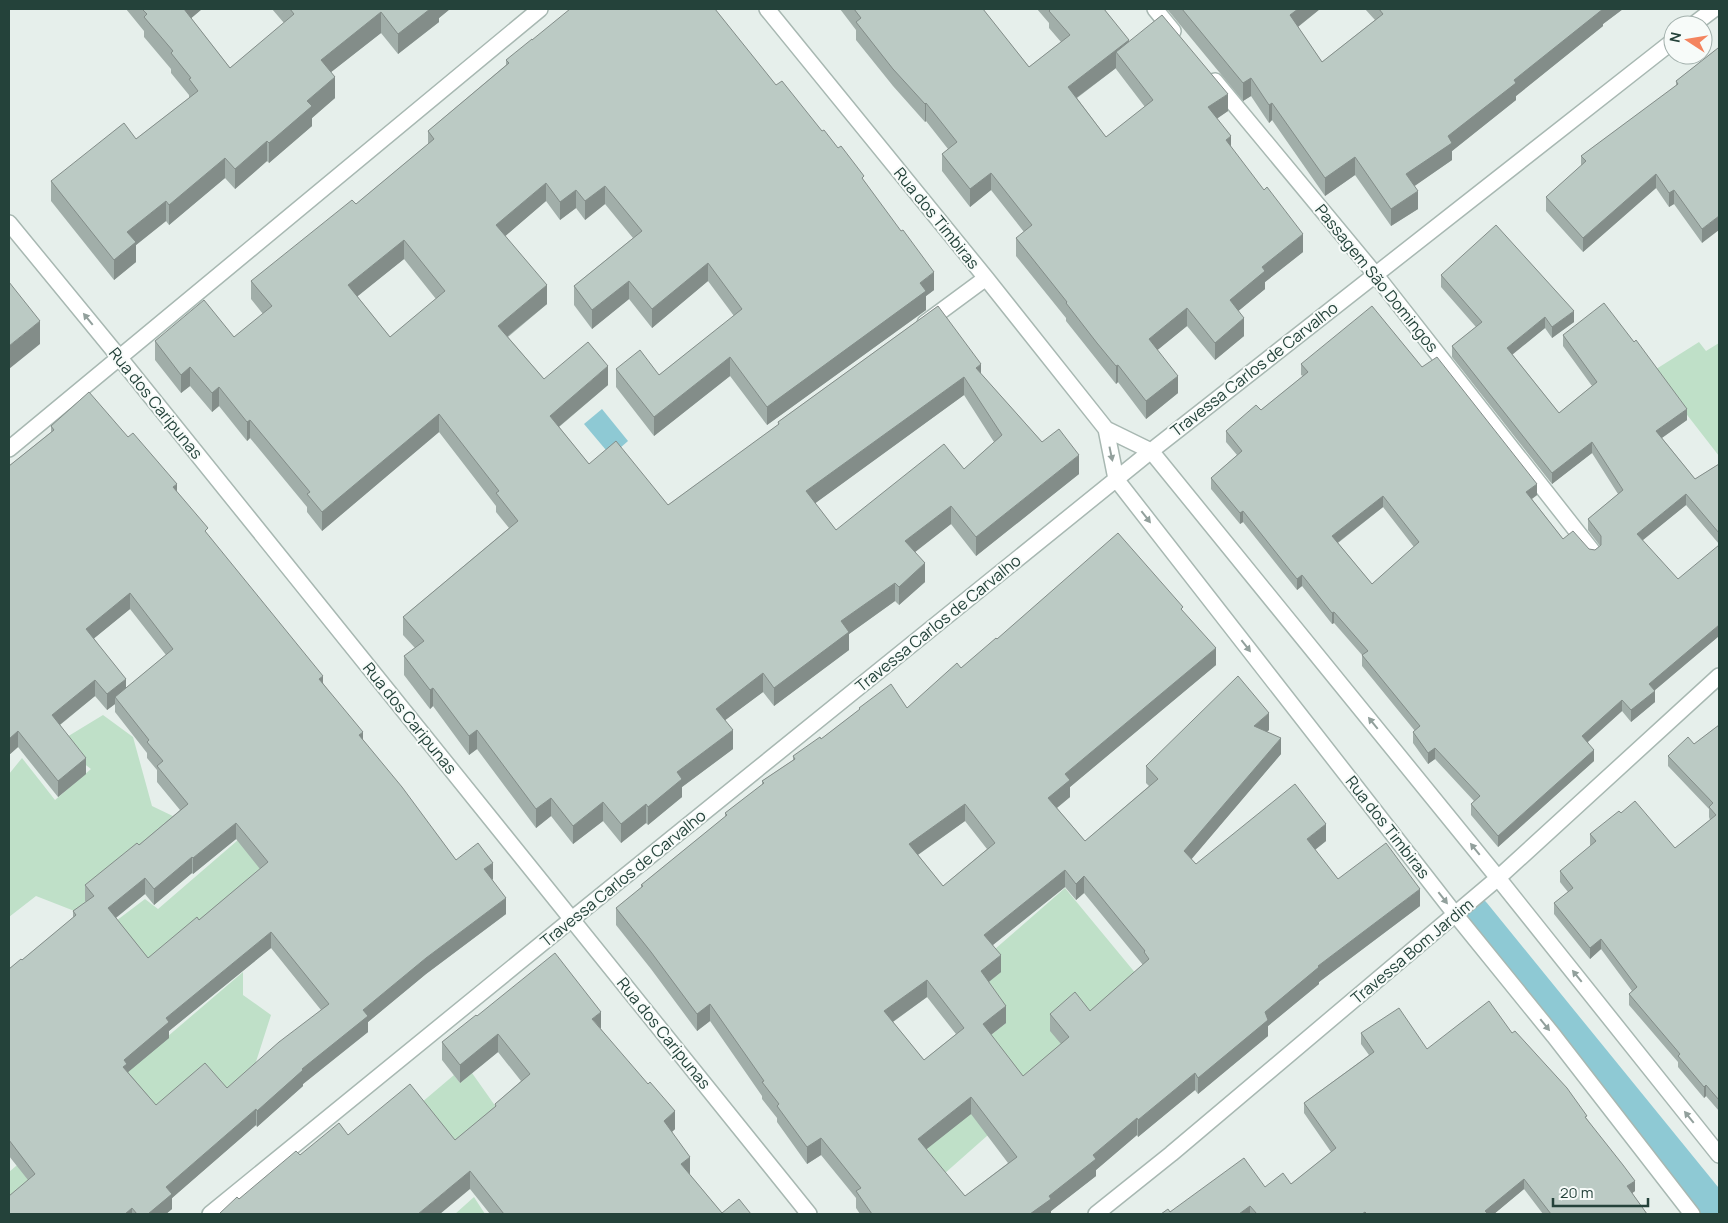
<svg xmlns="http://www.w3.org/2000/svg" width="1728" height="1223" font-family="Manrope,sans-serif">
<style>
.green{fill:#bfe0c8}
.water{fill:#8ec9d4}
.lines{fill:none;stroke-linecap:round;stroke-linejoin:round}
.canal{stroke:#8ec9d4;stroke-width:34}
.street-casing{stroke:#a8b8b2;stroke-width:18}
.street{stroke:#fff;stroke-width:15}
.wall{fill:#a1aea9;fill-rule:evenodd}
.shaded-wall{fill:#838d89}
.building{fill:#bbcac4;stroke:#838d89;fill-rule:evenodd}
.oneway{fill:#92a09c}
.labels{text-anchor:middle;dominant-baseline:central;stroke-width:4;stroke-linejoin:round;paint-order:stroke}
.street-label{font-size:16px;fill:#24423a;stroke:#f7fbf9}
</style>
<rect width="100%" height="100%" fill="#e6efeb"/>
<path class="green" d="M1699,342L1706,351L1719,343V456L1653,371Z
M103,715L133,737L152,806L179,819L77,912L36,896L9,917V774L22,758L55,800L91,769L57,743Z
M238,840L277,885L158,971L104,930L145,899L158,909Z
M1065,888L1137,975L1099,1037L918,1197L901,1169L1013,1080L986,1039L1006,1023L982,1030L987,956Z
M243,972V995L271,1015L253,1071L223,1095L9,1214V1172Z
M472,1073L496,1107L451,1153L421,1103L454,1075L460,1083Z
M474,1197L485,1214H455Z"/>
<path class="water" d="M602,409L628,441L611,456L584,424Z"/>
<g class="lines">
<path class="canal" d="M1474,914L1718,1214"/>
<defs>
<path id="street" d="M767,9L986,278L1106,429L1151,451L1498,878L1719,1155
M1155,9L1173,31
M1693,25L1714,9
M1215,81L1375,274L1593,552
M9,223L119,357L809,1214
M925,323L986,278
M1106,429L1116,479L1455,914L1554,1036L1692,1214
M9,449L540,9
M210,1214L572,919L1151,451L1673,41
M1096,1214L1171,1154L1498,878L1719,676"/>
</defs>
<use href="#street" class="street-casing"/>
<use href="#street" class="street"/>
</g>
<path class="wall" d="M126,9H202L191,18L230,68L284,23L272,9H450L439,18V22L398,54L381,33L331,72L335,98L312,118V126L269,163L267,161L235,189L225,178L169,225L166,221L136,245V262L114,280L51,201V181L136,139L189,98V95L171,73V69L144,37V31Z
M840,9H984V11L1029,67L1061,42L1049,28V23L1037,9H1104L1129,42L1228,111L1217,118L1231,147L1303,252L1265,282V289L1238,311L1244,336L1215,360L1187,326L1157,350L1178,393L1146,419L1118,382L1116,384L1097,360L1066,321V318L1016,256V238L1024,232L991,190L970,207L942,171V154L948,149L926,121L925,122L893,86L856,40V30ZM1116,68V69L1145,107L1106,137L1077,98Z
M1167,9H1320L1298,27L1322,62L1375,20L1365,9H1623L1603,24V26L1516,96V100L1452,151V160L1414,186L1418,209L1391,226L1355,175L1325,196L1272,120L1269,123L1251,96L1243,101Z
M532,40L776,85L822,131L864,181L934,290L926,296V310L767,425L730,376L654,436L616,387V369L659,375L734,316L708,281L652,328L629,299L592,329L574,305V286L633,238L605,204L585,220L576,208L560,220L546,201L505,236L547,304L508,337L544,379L608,385L559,427L589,464L668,505L778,425V422L938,306L981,374L1042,442L1079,474L976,556L951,524L914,552L925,582L899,605L895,601L849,634V650L774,706L763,692L725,720L733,749L682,787V797L648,825L646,823L621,843L603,821L573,844L551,816L536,828L477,749L469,755L433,706L430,709L404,675V656L415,648L403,635V617L509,528L496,512V506L439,432L322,531L307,512V507L250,438L247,441L219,406L212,412L190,386L181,393L155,360V341L234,337L263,314L251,299V281L356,204L428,144V131L506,65V60ZM404,259L436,299L390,337L357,296ZM964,395L994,442L964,469L836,530L815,503Z
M1718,48L1702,243L1674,204L1669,207L1656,188L1583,252L1546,211V197L1581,166V156L1676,86V81Z
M1441,275L1574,322L1552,338L1545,328L1512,354L1559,413L1592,386L1563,346V335L1687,420L1662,438L1695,479L1719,464V544L1686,505L1642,540L1719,636L1654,691L1655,702L1631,722L1622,711L1588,742L1594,761L1498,847L1471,815V804L1474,801L1435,759L1428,764L1413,743V732L1415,731L1362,666V655L1334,623L1332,624L1302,586L1297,590L1243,522L1240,524L1211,489V478L1237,455L1226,442V431L1261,410L1303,376L1301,375V364L1422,367L1537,495L1532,499L1563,539L1589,549L1595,550L1600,546L1588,530V519L1618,494L1592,453L1552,484L1452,357V346L1476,327L1441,287ZM1383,507L1414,547L1372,584L1338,543Z
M51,426L177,492L208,535L323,683L363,740L456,860L493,879L492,880L506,914L426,974L368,1022V1032L303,1084V1086L257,1127L256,1125L172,1198V1209L166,1214H9L28,1180L9,1156V969L22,960L73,918V911L86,902L85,901V885L139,845L180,810L157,782V770L147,758V753L115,712V704L107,710L95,696L60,725L86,774L58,797L18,747L9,755V466L51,432ZM130,609L166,655L126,688L94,638ZM236,839L260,869L199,920L148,958L116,918L145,894L154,905L192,873L193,874ZM271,948L321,1010L227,1088L156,1105L128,1072L169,1038V1031Z
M1183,612L1216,665L1070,787V797L1057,808L1085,841L1149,786L1146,783V766L1269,730L1267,732L1281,754L1191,859L1196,864L1326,841L1315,850L1338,879L1420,906L1319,982V984L1268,1026V1036L1198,1094L1195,1090L1138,1137L1137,1135L1096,1170V1176L1051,1211V1214H860L856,1208V1198L821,1155L807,1164L777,1122V1118L762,1099V1096L710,1021L697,1031L651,969L616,925V908L641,888V885L725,817V813L762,785V781L793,760V756L821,739L859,710V708H907L961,668L997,639ZM965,821L987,849L943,886L918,855ZM1065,887L1076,900L1084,893L1143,965L1090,1011L1050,1014V1031L1061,1044L1023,1076L991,1035L1006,1023L989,982L1001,972L993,945ZM927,997L956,1034L924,1060L893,1022ZM971,1114L1008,1163L965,1196L926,1149Z
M1719,725V1111L1706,1096L1704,1098L1678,1067V1062L1629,1005V994L1632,991L1601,949L1590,959L1554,914V903L1568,892L1560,882V871L1591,846L1590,845V834L1621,813L1675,848L1710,820L1709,817V809L1668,766V756L1694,744Z
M477,1016L601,1029L675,1129L672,1132L690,1175L722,1213L751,1214H490L470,1189L239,1199L300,1155L348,1135L455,1140L495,1107V1104L521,1081L498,1052L460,1083L442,1060V1042Z
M1361,1033L1427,1049L1512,1033L1587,1119L1635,1191L1632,1193L1647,1214H1543L1524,1189L1494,1214H1161L1170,1212L1265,1187L1291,1184L1331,1152L1304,1113V1103L1369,1055L1361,1044Z"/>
<path class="shaded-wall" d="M182,9H202L182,26Z
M430,9H450L439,18V22L398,54V34Z
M1298,9H1320L1290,33V15Z
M1602,9H1623L1603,24V26L1516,96V100L1452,151V160L1406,192V174L1448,136L1514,80Z
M381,12V33L321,80V60Z
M1129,40V58L1116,52V68L1068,104V87Z
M335,77V98L312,118V126L269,163V143L307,101Z
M1251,78V96L1243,101V83Z
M1228,94V111L1208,125V107Z
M926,103V121L925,122V104Z
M1272,103V120L1269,123V105Z
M1231,136V154L1226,140Z
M267,141V161L235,189V169Z
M1355,157V175L1325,196V178Z
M225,158V178L169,225V205Z
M991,173V190L970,207V189Z
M1656,174V188L1583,252V238Z
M546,183V201L496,244V225Z
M605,186V204L585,220V201Z
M576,190V208L560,220V202Z
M1674,190V204L1669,207V193Z
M1418,191V209L1391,226V209Z
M166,201V221L136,245V262L114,280V260L127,232Z
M1719,216V230L1702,243V229Z
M1303,234V252L1265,282V289L1230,318V300L1262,267Z
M404,240V259L348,304V285Z
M708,263V281L652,328V309Z
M934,272V290L926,296V310L767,425V407Z
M629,281V299L592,329V310Z
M547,285V304L498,344V326Z
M1187,308V326L1149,357V339Z
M1574,311V322L1552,338V327Z
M1545,317V328L1507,359V348Z
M1244,318V336L1215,360V343Z
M40,321V344L9,369V346Z
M730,357V376L654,436V417Z
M981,364V382L976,368Z
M1118,365V382L1116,384V366Z
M608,366V385L550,434V416Z
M190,367V386L181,393V375Z
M1178,376V393L1146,419V401Z
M964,377V395L806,510V491Z
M219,387V406L212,412V393Z
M1687,409V420L1656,442V431Z
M439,414V432L322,531V512Z
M250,420V438L247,441V422Z
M1592,442V453L1552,484V473Z
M1079,455V474L976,556V537Z
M177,484V500L173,487Z
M1537,484V495L1526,503V492Z
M1686,494V505L1637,545V534Z
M1383,496V507L1332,547V536Z
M951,506V524L905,560V541Z
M1243,511V522L1240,524V513Z
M925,563V582L899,605V587Z
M1302,575V586L1297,590V579Z
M895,583V601L849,634V650L774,706V688L841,621Z
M130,593V609L86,645V629Z
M1334,612V623L1332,624V613Z
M1719,625V636L1649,695V684Z
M1216,648V665L1070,787V797L1048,815V798L1065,774Z
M763,673V692L716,727V709Z
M323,676V692L319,679Z
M126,679V695L115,697V704L107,710V694Z
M95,680V696L52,731V715Z
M433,688V706L430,709V690Z
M1655,691V702L1631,722V710Z
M1622,700V711L1582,747V736Z
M1269,713V730L1254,743V726Z
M477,730V749L469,755V736Z
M733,730V749L682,787V797L648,825V807L677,772Z
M18,731V747L9,755V739Z
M363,732V748L359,735Z
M1281,738V754L1184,868V851Z
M1435,748V759L1428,764V753Z
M1594,750V761L1498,847V836Z
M86,758V774L58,797V781Z
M551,798V816L536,828V809Z
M603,802V821L573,844V826Z
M646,804V823L621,843V824Z
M965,804V821L909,861V844Z
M236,823V839L193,874V858Z
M1326,824V841L1307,856V839Z
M192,857V873L154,905V889Z
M493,863V879L484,885V869Z
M1065,870V887L984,952V935Z
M1084,876V893L1076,900V884Z
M145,878V894L108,924V908Z
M1420,889V906L1319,982V984L1268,1026V1036L1198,1094V1078L1265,1012L1318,966Z
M506,898V914L426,974L368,1022V1032L303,1084V1086L257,1127V1111L363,1010L426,958Z
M271,932V948L169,1031V1038L127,1073L123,1083L124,1060L166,1018Z
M1601,939V949L1590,959V948Z
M1001,955V972L981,988V971Z
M927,980V997L884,1028V1011Z
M710,1004V1021L697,1031V1014Z
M1006,1006V1023L983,1041V1024Z
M601,1012V1029L592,1019Z
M498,1034V1052L460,1083V1065Z
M1195,1073V1090L1138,1137V1120Z
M1706,1085V1096L1704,1098V1087Z
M971,1097V1114L918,1156V1139Z
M256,1109V1125L172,1198V1209L166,1214H148L166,1187Z
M675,1111V1129L664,1139V1121Z
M1137,1118V1135L1096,1170V1176L1051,1211V1214H1030L1049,1196L1093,1155Z
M821,1138V1155L807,1164V1147Z
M690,1157V1175L681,1164Z
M470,1171V1189L440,1214H418Z
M1524,1179V1189L1494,1214H1485V1211Z
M1635,1181V1191L1627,1197V1186Z
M1250,1206V1214H1239Z
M132,1208V1214H125Z"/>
<path class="building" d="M142,9H184L230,68L294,14L290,9H430L398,34L381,12L321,60L335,77L307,101L312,106L269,143L267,141L235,169L225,158L169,205L166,201L127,232L136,242L114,260L51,181L124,123L136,139L198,91L189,79L191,78L171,53L173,51L144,17L147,14Z
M570,9H715L776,85L782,81L822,131L824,130L838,148L841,146L864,176L862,178L901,231L903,230L934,272L920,283L926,291L767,407L730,357L654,417L616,369L640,350L659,375L742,309L708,263L652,309L629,281L592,310L574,286L642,231L605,186L585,201L576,190L560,202L546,183L496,225L547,285L498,326L544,379L588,342L608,366L550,416L589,464L616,441L668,505L779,424L778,422L938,306L981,364L976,368L1042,442L1059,429L1079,455L976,537L951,506L905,541L925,563L899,587L895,583L841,621L849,632L774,688L763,673L716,709L733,730L677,772L682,779L648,807L646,804L621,824L603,802L573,826L551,798L536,809L477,730L469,736L433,688L430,690L404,656L424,641L403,617L518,521L496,493L499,491L439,414L322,512L307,494L310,492L250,420L247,422L219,387L212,393L190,367L181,375L155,341L204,300L234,337L272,306L251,281L352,200L356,204L434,139L428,131L509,63L506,60L532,39V40ZM404,240L445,291L390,337L348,285ZM964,377L1002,435L964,469L944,444L836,530L806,491Z
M854,9H983L1029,67L1070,35L1049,11L1051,9H1104L1129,40L1068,87L1106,137L1153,100L1116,52L1162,15L1228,94L1208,107L1231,136L1226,140L1264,190L1267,187L1303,234L1262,267L1265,271L1230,300L1244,318L1215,343L1187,308L1149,339L1178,376L1146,401L1118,365L1116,366L1097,343L1066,303L1067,302L1016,238L1032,225L991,173L970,189L942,154L957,142L926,103L925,104L893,69L856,22L861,18Z
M1182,9H1298L1290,15L1322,62L1383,14L1379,9H1603L1514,80L1516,83L1448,136L1452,143L1406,174L1418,191L1391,209L1355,157L1325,178L1272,103L1269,105L1251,78L1243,83Z
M1718,48L1719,49V216L1702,229L1674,190L1669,193L1656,174L1583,238L1546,197L1586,161L1581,156L1678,84L1676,81Z
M1496,225L1574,311L1552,327L1545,317L1507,348L1559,413L1597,382L1563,335L1604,303L1634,342L1636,340L1687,409L1656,431L1695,479L1719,464V533L1686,494L1637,534L1678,579L1719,545V625L1649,684L1655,691L1631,710L1622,700L1582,736L1594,750L1498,836L1471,804L1480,796L1435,748L1428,753L1413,732L1420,726L1362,655L1368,651L1334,612L1332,613L1302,575L1297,579L1243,511L1240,513L1211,478L1242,451L1226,431L1256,405L1261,410L1308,372L1301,364L1372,306L1422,367L1437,357L1537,484L1526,492L1563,539L1573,531L1589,549L1595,550L1601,545V536L1588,519L1623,490L1592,442L1552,473L1452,346L1482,322L1441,275ZM1383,496L1419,542L1372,584L1332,536Z
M9,282L40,321L9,346Z
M89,392L128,437L133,433L177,484L173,487L208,528L205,531L323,676L319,679L363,732L359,735L402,787L456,860L478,843L493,863L484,869L506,898L426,958L363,1010L368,1016L302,1069L303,1070L257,1111L256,1109L166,1187L172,1194L148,1214H137L132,1208L125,1214H9V1196L35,1174L9,1140V969L21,959L22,960L76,915L73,911L94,896L85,885L137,843L139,845L188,804L157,766L163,761L147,742L149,740L115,697L173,649L130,593L86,629L126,679L107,694L95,680L52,715L86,758L58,781L18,731L9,739V466L54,430L51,426ZM236,823L268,862L199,920L197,917L148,958L108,908L145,878L154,889L192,857L193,858ZM271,932L329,1004L279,1042L227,1088L205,1063L156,1105L123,1067L127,1064L124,1060L169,1022L166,1018Z
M1118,533L1183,607L1181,609L1216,648L1065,774L1070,780L1048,798L1085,841L1158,779L1146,766L1238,676L1269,713L1254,726L1281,738L1184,851L1196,864L1295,784L1326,824L1307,839L1338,879L1386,843L1420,889L1318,966L1319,967L1265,1012L1268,1020L1198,1078L1195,1073L1138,1120L1137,1118L1093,1155L1096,1159L1049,1196L1051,1199L1030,1214H872L856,1191L861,1188L821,1138L807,1147L777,1106L779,1104L762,1082L764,1081L710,1004L697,1014L651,952L616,908L643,886L641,885L727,815L725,813L764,783L762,781L795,759L793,756L820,737L821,739L860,709L859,708L891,684L907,708L957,663L961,668L996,638L997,639ZM965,804L995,843L943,886L909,844ZM1065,870L1076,884L1084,876L1145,951L1144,952L1149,959L1090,1011L1075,992L1050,1014L1069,1037L1023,1076L983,1024L1006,1006L981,971L1001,955L984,935ZM927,980L964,1028L924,1060L884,1011ZM971,1097L1017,1157L965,1196L918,1139Z
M1719,725V1100L1706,1085L1704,1087L1678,1056L1680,1054L1629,994L1637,987L1601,939L1590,948L1554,903L1573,888L1560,871L1596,841L1590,834L1619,811L1621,813L1635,801L1675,848L1716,815L1709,807L1713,803L1668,756L1688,737L1694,744Z
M555,953L601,1012L592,1019L648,1084L650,1082L675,1111L664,1121L690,1157L681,1164L722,1213L739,1199L751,1214H504L470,1171L418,1214H219L237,1197L239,1199L296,1151L300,1155L339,1123L348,1135L410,1084L455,1140L496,1106L495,1104L530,1074L498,1034L460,1065L442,1042L476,1015L477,1016Z
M1489,1001L1512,1033L1515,1031L1567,1088L1587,1116L1585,1117L1623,1165L1635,1181L1627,1186L1647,1214H1551L1524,1179L1485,1211L1488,1214H1367L1365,1212L1362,1214H1257L1250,1206L1239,1214H1161L1168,1209L1170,1212L1244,1158L1265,1187L1283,1173L1291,1184L1336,1148L1304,1103L1374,1052L1361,1033L1399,1008L1427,1049Z"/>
<defs><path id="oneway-solid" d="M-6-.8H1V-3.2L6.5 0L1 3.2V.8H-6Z" transform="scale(1.25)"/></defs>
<g class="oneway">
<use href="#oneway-solid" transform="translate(88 319) rotate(-129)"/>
<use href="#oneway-solid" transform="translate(1111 454) rotate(78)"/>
<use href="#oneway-solid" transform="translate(1146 517) rotate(52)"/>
<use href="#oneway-solid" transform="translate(1246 646) rotate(52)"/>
<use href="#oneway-solid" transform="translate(1373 723) rotate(-129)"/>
<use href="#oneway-solid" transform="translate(1475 849) rotate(-129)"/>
<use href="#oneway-solid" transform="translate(1443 898) rotate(52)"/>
<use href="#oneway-solid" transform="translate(1577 976) rotate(-129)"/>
<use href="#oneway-solid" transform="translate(1545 1025) rotate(51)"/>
<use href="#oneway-solid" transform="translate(1689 1117) rotate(-129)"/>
</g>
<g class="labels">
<g class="street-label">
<text transform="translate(937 218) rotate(51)">Rua dos Timbiras</text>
<text transform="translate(1377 278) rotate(51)">Passagem São Domingos</text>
<text transform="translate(1254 369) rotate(-38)">Travessa Carlos de Carvalho</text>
<text transform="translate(156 403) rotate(51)">Rua dos Caripunas</text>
<text transform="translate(938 623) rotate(-39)">Travessa Carlos de Carvalho</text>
<text transform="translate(410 718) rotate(51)">Rua dos Caripunas</text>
<text transform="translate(1388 827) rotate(52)">Rua dos Timbiras</text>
<text transform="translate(623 878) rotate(-39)">Travessa Carlos de Carvalho</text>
<text transform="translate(1412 951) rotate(-40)">Travessa Bom Jardim</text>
<text transform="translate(664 1033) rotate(51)">Rua dos Caripunas</text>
</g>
</g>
<rect width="1728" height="1223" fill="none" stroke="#24423a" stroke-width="20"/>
<g transform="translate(1688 40) rotate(282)"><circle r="24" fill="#f7fbf9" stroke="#a3b1ad"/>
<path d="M0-4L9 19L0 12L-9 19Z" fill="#f4845f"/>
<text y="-8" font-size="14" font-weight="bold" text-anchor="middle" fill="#24423a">N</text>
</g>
<path d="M1553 1198v8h95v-8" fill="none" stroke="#24423a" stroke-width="2.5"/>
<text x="1560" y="1198" font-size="15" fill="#24423a" stroke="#f7fbf9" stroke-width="4" paint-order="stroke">20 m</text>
</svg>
